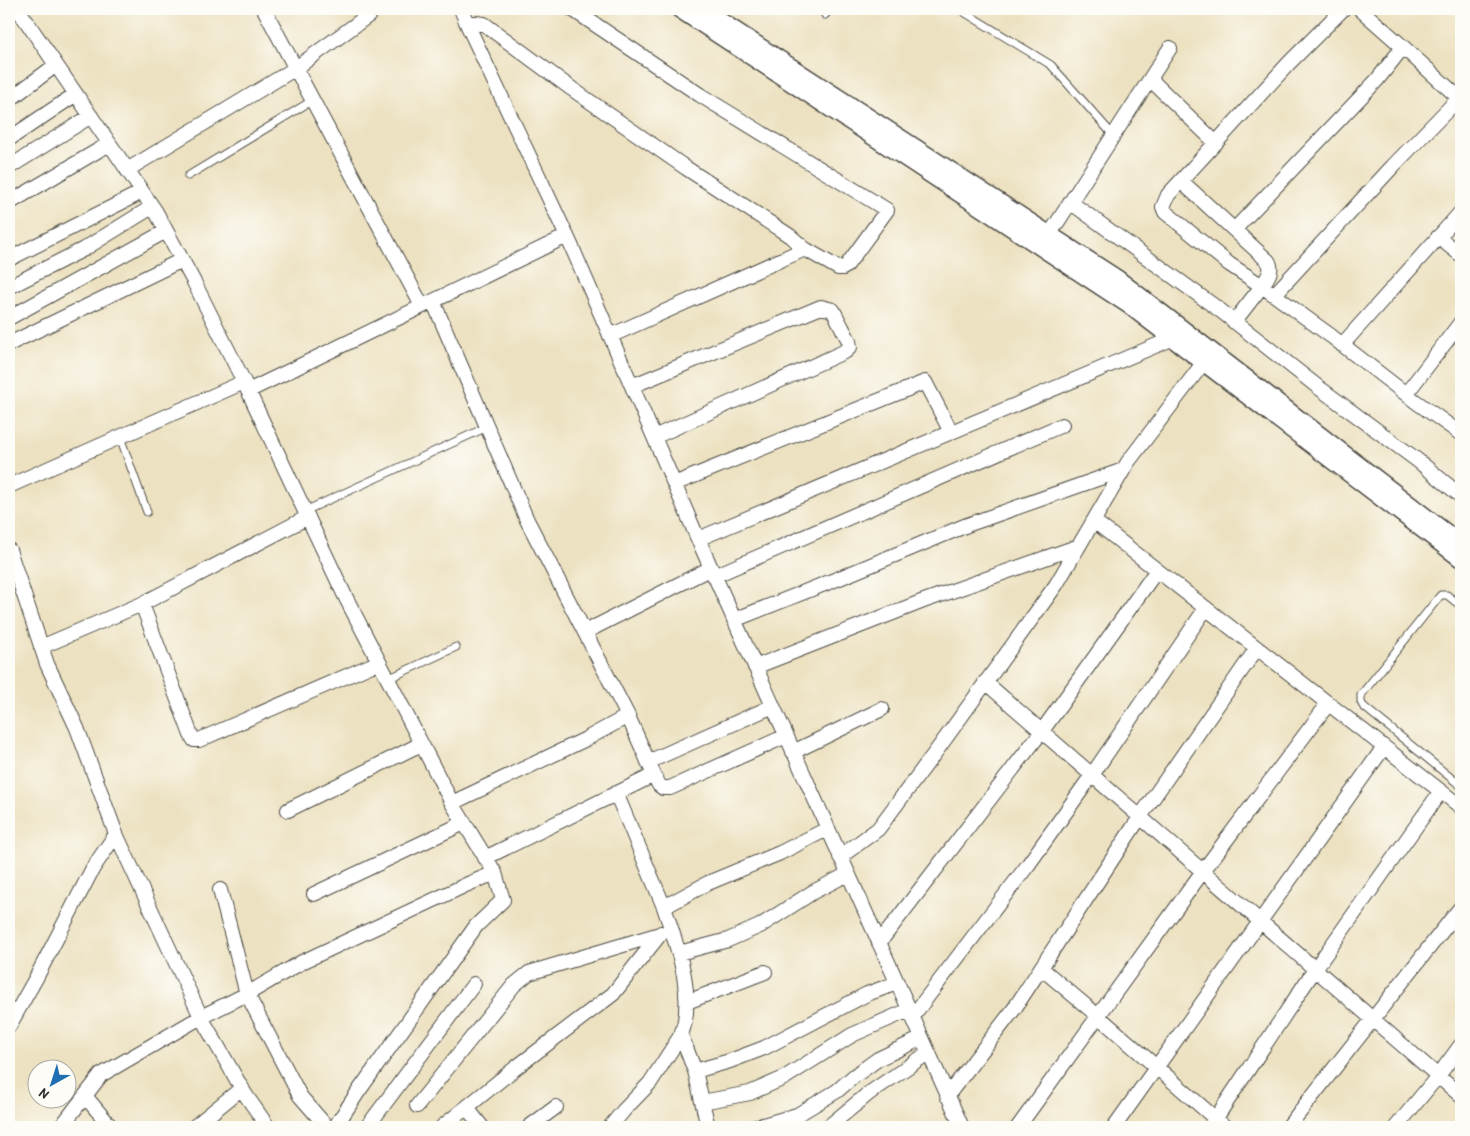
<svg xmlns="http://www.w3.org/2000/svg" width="1470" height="1136" font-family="'Patrick Hand',sans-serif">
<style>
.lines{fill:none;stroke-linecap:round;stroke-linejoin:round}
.service-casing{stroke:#484641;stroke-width:9}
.minor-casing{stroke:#484641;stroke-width:16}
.tertiary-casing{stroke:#484641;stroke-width:19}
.service{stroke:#fff;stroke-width:7}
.minor{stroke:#fff;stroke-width:14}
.tertiary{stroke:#fff;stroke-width:16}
</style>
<rect width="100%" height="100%" fill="#fdfcf7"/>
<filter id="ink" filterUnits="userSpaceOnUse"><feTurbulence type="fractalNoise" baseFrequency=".02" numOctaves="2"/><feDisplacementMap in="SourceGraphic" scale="10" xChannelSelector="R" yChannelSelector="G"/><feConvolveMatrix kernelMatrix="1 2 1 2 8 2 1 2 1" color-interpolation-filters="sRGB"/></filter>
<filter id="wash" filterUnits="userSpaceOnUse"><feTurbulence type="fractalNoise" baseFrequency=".0096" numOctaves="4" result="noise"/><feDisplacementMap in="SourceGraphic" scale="20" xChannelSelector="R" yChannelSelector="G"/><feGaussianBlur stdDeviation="1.12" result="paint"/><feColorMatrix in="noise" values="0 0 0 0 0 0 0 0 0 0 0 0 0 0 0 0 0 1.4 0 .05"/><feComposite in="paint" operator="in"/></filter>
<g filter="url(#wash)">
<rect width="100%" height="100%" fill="#ece1c0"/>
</g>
<g filter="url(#ink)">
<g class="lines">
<defs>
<path id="service" d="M959,9L1051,65L1113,135
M825,15L830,9
M188,176L313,100
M120,437L147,512
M305,511L487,427
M1461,606L1447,595H1441L1439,597L1361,695V702L1363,706L1461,786
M388,679L456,647"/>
<path id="minor" d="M18,9L156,212L194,282L244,382L345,596L452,803L495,873L503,900L476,926L358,1092L335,1127
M264,9L422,306
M461,9L468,26L571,245L698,539L962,1127
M572,9L700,95L887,210L847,265L843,268H838L805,249
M1360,9L1403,47
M466,22L484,24L572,89L686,168L790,236L805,249L610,336
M1150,79L1216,143
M9,100L56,65
M9,139L76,94
M11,166L91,116
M127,170L296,68L369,15L373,9
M1181,181L1268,261C1274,270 1267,278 1262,286L1229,264L1165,212L1163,207L1168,195L1289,63L1343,9
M1070,202L1221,311L1318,387L1417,460L1461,496
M9,203L109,144
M1234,230L1377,80L1403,47L1459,98
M1438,237L1461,255
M1044,243L1170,48
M9,259L142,192
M9,287L84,249L152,207
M1275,294L1393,166L1461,96
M433,301L527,520L628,716L654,775L659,785L663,788H670L786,736
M9,318L166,231
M1234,322L1262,286L1331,336L1415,401L1461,434
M9,344L182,260
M1342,345L1461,212
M632,386L821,307L833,310L849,341L850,347L846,351L654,437
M248,391L567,236
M1406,394L1461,322
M674,484L925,382L951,432
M9,486L244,382
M1094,521L1461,807
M698,539L1181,335
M9,550L47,664L77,728L116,834L93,868L36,978L9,1026
M714,576L1062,425
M142,604L191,735L194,740H199L379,662
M734,620L842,577L967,525L1123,470
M585,632L711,568
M41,647L142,604L308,517
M755,667L921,602L1079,546
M985,682L1461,1096
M793,752L882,709
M648,762L773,706
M616,793L664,907
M452,803L586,739L628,716
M288,810L421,744
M116,834L201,1017L245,1094L268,1127
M840,857L878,829L937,750L1056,585L1128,462L1204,362
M485,858L654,775
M314,894L464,823
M879,943L1042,731L1157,570
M679,953L728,940L760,926L813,892L848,874
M1041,968L1098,1016L1225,1127
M687,1002L765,972
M912,1017L1028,865L1092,775L1206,608
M681,1035L695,1071L708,1127
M695,1071L730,1061L764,1048L867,994L897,983
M85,1096L111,1127
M947,1096L1014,1009L1140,817L1257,648
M702,1102L750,1093L784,1078L852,1035L909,1010
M417,1106L514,985L529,973L660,934
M467,1108L482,1127
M61,1127L101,1075L201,1017L247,994L220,890
M194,1127L242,1088
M327,1127L300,1096L247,994L302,962L468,884L495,873
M367,1127L474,984
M442,1127L518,1066L613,994L661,933
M529,1127L556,1107
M610,1127L624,1110L650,1083L681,1035C696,995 677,946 664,907L708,883L780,853L827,829
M756,1127L797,1115L837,1091L853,1077L878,1059L922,1038
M828,1127L868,1094L928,1053
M1018,1127L1203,871L1328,704
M1114,1127L1384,747
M1210,1127L1315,969L1441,791
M1288,1127L1461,907
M1396,1127L1438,1076L1461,1045"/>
<path id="tertiary" d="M679,9L1127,304L1461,559
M702,9L1118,279L1461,544"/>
</defs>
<use href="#service" class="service-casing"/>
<use href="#minor" class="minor-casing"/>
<use href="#tertiary" class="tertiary-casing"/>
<use href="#service" class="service"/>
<use href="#minor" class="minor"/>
<use href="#tertiary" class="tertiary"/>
</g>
</g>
<rect width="1470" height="1136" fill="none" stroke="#fdfcf7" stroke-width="30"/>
<g transform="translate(52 1084) rotate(219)"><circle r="24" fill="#fdfcf7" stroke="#a9a8a5"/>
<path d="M0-4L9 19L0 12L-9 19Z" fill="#1f6fb2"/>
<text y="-8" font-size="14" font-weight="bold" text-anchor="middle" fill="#2b2b2b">N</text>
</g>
</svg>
